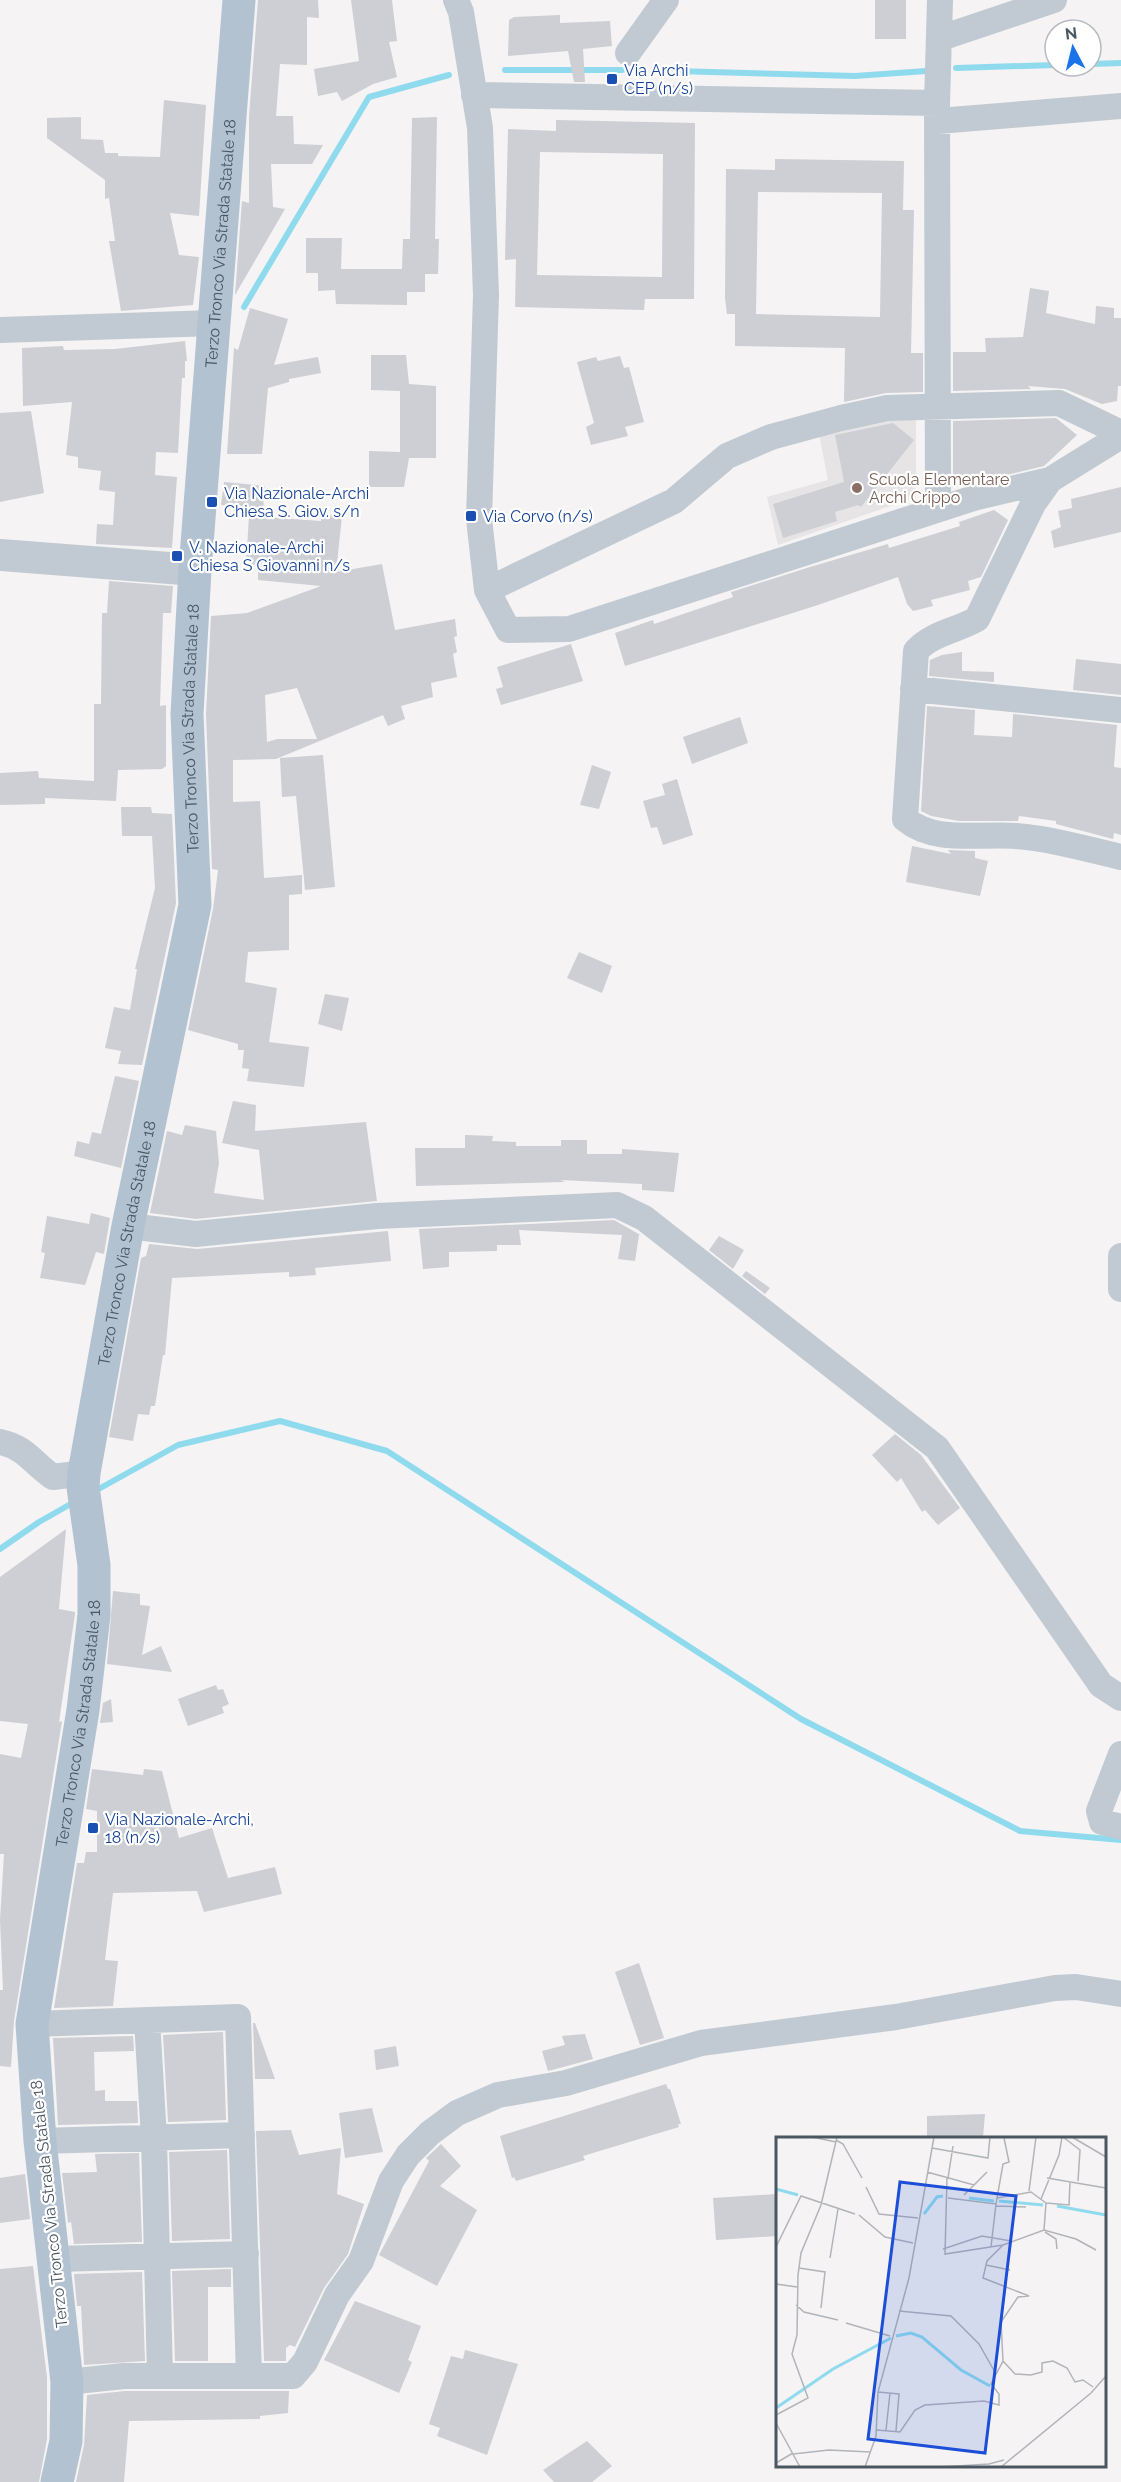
<svg xmlns="http://www.w3.org/2000/svg" width="1121" height="2482" font-family="Raleway,sans-serif">
<style>
.education{fill:#e6e4e5}
.lines{fill:none;stroke-linecap:round;stroke-linejoin:round}
.stream{stroke:#90daee;stroke-width:6}
.building{fill:#cdcfd5;fill-rule:evenodd}
.minor{stroke:#c1cad2;stroke-width:26}
.tertiary{stroke:#c1cad2;stroke-width:32}
.primary{stroke:#b3c2d1;stroke-width:33}
.transit-dot{fill:#1a4fb4;stroke:#fff;stroke-width:2}
.education-dot{fill:#8d6e63;stroke:#fff;stroke-width:2}
.labels{text-anchor:middle;dominant-baseline:central;stroke-width:4.5;stroke-linejoin:round;paint-order:stroke}
.transit-label{font-size:16px;fill:#164399;stroke:#fff;text-anchor:start}
.street-label{font-size:16px;fill:#4a5661;stroke:#fff}
.education-label{font-size:16px;fill:#785e54;stroke:#fff;text-anchor:start}
.inset-river{fill:none;stroke:#90daee;stroke-width:3}
.inset-road{fill:none;stroke:#b1b4b9;stroke-width:1.5}
.view{fill:#1d4ed8;fill-opacity:0.15;stroke:#1d4ed8;stroke-width:3}
.inset-edge{fill:none;stroke:#4a5661;stroke-width:3}
</style>
<rect width="100%" height="100%" fill="#f5f3f3"/>
<path class="education" d="M916,414V497L778,545L767,497L828,480L818,429Z"/>
<g class="lines">
<path class="stream" d="M1091,64L1121,63
M956,68L1055,65
M505,70H622
M675,71L855,76L926,71
M244,307L369,97L449,75
M95,1491L178,1445L280,1421L387,1451L801,1719L1020,1831L1121,1840
M0,1549L39,1522L76,1501"/>
</g>
<path class="building" d="M258,0H318L319,18L307,17V65L280,64L276,116H293L294,144L323,145L312,164H271L273,207L285,209L235,295L242,201L249,203V116Z
M351,0H392L397,41L389,42L397,77L373,84L342,101L337,92L318,96L314,69L359,61Z
M875,0H906V39H875Z
M560,15V23L610,21L612,46L583,49L585,82H574L568,51L508,56L509,20L514,17Z
M164,100L206,105L199,216L170,213L179,255L199,257L193,305L121,311L109,241H115L109,198L105,199V180L47,138V118L81,117V139L103,140L105,153H118V156L160,157Z
M437,117L435,239H439L438,274H425V292H407V305L336,304L335,290L318,291V273H306V238H342L341,269H402L403,239H410L412,118Z
M556,120L695,123L694,299H645L644,310L515,307L516,259L505,260L508,129L556,131ZM540,152L663,154L662,277L537,275Z
M775,159L904,161L903,210H914L911,353H923V392L886,393L844,402L845,348L735,346V314H727L725,298L726,169L775,170ZM758,192L882,193L880,317L756,314Z
M1030,288L1049,291L1046,313L1095,324L1096,306L1114,308V318H1121V386H1118L1117,401L1102,404L1065,389L1028,386L1031,389L953,391V352H986L985,338L1023,337Z
M250,308L288,319L274,365L318,357L321,373L289,379V382L268,388L262,454H227L234,348L238,350Z
M185,341L187,361H185V378H182L178,453L156,452L155,475L177,477L172,548L96,544L97,524L113,525L115,492L99,490L101,471L78,468V457L66,455L72,402L23,406L22,348L63,346L64,350L115,349Z
M371,355H406L409,384L436,386V458H409L404,487H369V451L400,452V391L371,390Z
M620,356L624,368L629,367L644,422L625,427L628,436L591,445L586,427L594,423L577,362L596,357L598,361Z
M31,411L44,493L0,502V413Z
M1056,418L1077,435L1044,466L1002,476L953,478V421Z
M893,423L914,440L861,507L858,505L835,512L837,521L783,538L773,504L844,482L835,435Z
M224,482L265,486L263,509L221,505Z
M1121,487V532L1054,548L1051,531L1061,527L1058,511L1072,508L1071,499Z
M994,510L1008,520L981,577L968,581L970,590L931,600L933,606L913,611L907,604L898,577L818,605L625,666L615,633L653,620L654,624L733,597L731,592L810,567L888,544L889,548L960,526L959,522Z
M322,514L342,516L336,572L382,564L395,630L455,619L457,636L454,637L457,652L453,654L457,677L431,683L433,697L401,706L405,719L388,726L383,715L276,759L233,760V802L260,801L264,878L302,875V894L289,895V950L248,952L245,982L277,988L269,1042L309,1047L304,1087L247,1081L249,1069L242,1068L244,1050H238V1044L188,1030L213,909L218,870L212,869L206,714L211,616L247,613L321,586L258,580V565L246,564L249,516L321,521ZM297,688L317,739H277L267,742L265,695Z
M109,581L173,586L171,613H163L160,706L166,705V766L162,769L118,770L116,801L45,798V804L0,805V773L38,771L39,778L94,781V704H101L102,613H107Z
M571,644L583,681L501,705L496,689L503,687L497,667Z
M962,652V671L994,672V682L929,676L930,660L942,655Z
M1076,659L1121,664V695L1073,690Z
M927,706L975,710L974,735L1012,737L1013,714L1117,725L1114,767L1121,768V835L1114,833L1113,839L1056,824V821L1019,816L1018,821H959L931,816L921,811Z
M740,717L748,743L692,764L683,737Z
M323,755L335,887L305,890L296,796L282,797L280,758Z
M592,765L611,772L599,809L580,805Z
M677,779L693,835L663,845L657,827L651,828L643,801L665,795L662,784Z
M121,807H151L152,813L172,814L176,903L142,1065L118,1064L121,1051L105,1048L114,1007L130,1010L137,969H135L155,888L152,836H122Z
M912,846L951,854L948,850L975,851V858L988,861L980,896L906,882Z
M579,952L612,966L602,993L567,978Z
M325,994L349,998L342,1031L318,1024Z
M115,1076L139,1081L121,1168L74,1156L77,1141L89,1144L92,1132L101,1134Z
M233,1101L256,1105L255,1131L366,1122L377,1201L196,1219L150,1213L167,1131L182,1135L185,1125L216,1131L219,1163L214,1193L264,1200L259,1150L222,1143Z
M465,1135L493,1136L492,1141L516,1142V1146H561V1140H587V1154H622V1149L679,1153L674,1192L642,1190V1184L561,1180L565,1182L416,1186L415,1148H465Z
M91,1213L110,1218L104,1254L96,1252L85,1285L40,1278L45,1253L41,1252L47,1216L89,1224Z
M614,1220L642,1236L639,1235L635,1261L618,1259L622,1235L519,1230L521,1245H497V1251L449,1252V1267L423,1269L419,1229Z
M388,1231L391,1261L315,1268L316,1275L289,1277V1272L172,1278L165,1355H163L155,1406H151L149,1415L138,1414L133,1441L109,1437L141,1258L146,1256L149,1244L197,1249Z
M719,1236L744,1250L733,1269L709,1250Z
M746,1271L770,1288L765,1294L742,1276Z
M895,1434L921,1455L960,1508L938,1525L925,1510L922,1512L901,1478L897,1482L872,1455Z
M66,1529L59,1609L75,1612V1614L59,1722L62,1721L14,2021L11,2067L0,2066V1990H3L0,1920L4,1854H0V1754L21,1758L28,1724L0,1721V1577Z
M113,1591L140,1594V1605L150,1606L142,1655L161,1646L172,1672L107,1664Z
M216,1685L218,1690L223,1689L229,1704L222,1707L224,1713L188,1726L178,1699Z
M111,1699L113,1722L100,1723L103,1703Z
M92,1769L143,1775L144,1769L162,1771L179,1838L212,1828L228,1878L275,1867L282,1894L204,1912L197,1891L113,1893L105,1960L118,1961L113,2006L54,2008L77,1863H84L86,1852H97V1811L86,1809Z
M639,1963L664,2038L640,2045L615,1972Z
M253,2023H255L275,2079H255Z
M223,2032L226,2120L168,2122L163,2035Z
M585,2034L593,2059L548,2071L542,2051L565,2045L562,2036Z
M133,2036L134,2051L94,2052L95,2091L105,2090V2101H137L138,2123L58,2125L53,2038Z
M396,2046L399,2066L376,2070L374,2050Z
M666,2084L668,2089H670L681,2124H678L679,2127L583,2156L585,2160L516,2181L514,2177L512,2178L500,2136Z
M372,2108L383,2152L345,2158L339,2113Z
M985,2114L983,2137L927,2139V2116Z
M291,2130L299,2155L341,2148L337,2194L364,2204L348,2254L324,2288L295,2347L290,2345L286,2348V2361H264L256,2131Z
M441,2144L461,2166L440,2186L477,2210L437,2286L379,2255L429,2161L426,2158Z
M227,2150L230,2239L172,2241L169,2152Z
M139,2153L142,2242L74,2244L71,2222L68,2223L62,2173L97,2172L95,2154Z
M25,2174L30,2219L0,2223V2178Z
M777,2194V2236L716,2240L713,2198Z
M33,2266L47,2377V2439L39,2482H0V2269Z
M231,2269V2287H208V2361H175L172,2271Z
M142,2272L145,2361L84,2365L81,2306H77L74,2274Z
M355,2301L421,2326L408,2360L412,2362L399,2393L324,2360Z
M465,2350L518,2364L487,2455L437,2436L440,2428L429,2424L451,2356L463,2359Z
M125,2391H289L288,2413L260,2416V2419L129,2421L124,2482H76L84,2445L87,2395Z
M587,2441L612,2466L592,2482H554L543,2470Z"/>
<g class="lines">
<path class="minor" d="M456,0L461,12L480,128L486,295L479,519L487,590L508,630L569,629L977,497L1050,480L1121,436
M941,38L1054,0
M628,53L666,0
M474,95L937,103L940,0
M937,103L938,509
M938,121L1121,106
M0,330L214,323
M1050,480L1033,504L977,619C956,631 932,633 916,651L905,819C935,844 979,833 1016,836C1052,839 1087,849 1121,857
M487,590L674,501L727,456L771,437L841,418L887,408L1059,403L1121,433
M913,689L1121,710
M128,1226L196,1234L377,1216L617,1205L644,1218L937,1448L1101,1685L1121,1698
M1121,1256V1289
M0,1442C25,1447 33,1463 53,1477L84,1473
M1121,1754L1099,1811L1102,1822L1121,1827
M147,2020L154,2138L160,2376
M32,2024L238,2017L249,2376
M40,2141L242,2135
M55,2259L246,2254
M67,2382L124,2376H293L305,2362L337,2295L361,2261L391,2181L408,2155L430,2133L457,2113L498,2095L566,2083L701,2043L896,2017L1055,1988L1076,1987L1121,1994"/>
<path class="tertiary" d="M0,555L195,570"/>
<path class="primary" id="s1" d="M57,2482L66,2441L67,2382L40,2141L32,2024L83,1710L94,1615V1565L83,1487L84,1473L128,1226L195,905L187,714L195,570L239,0"/>
</g>
<g class="transit-dot">
<rect x="606" y="73" width="12" height="12" rx="3"/>
<rect x="206" y="496" width="12" height="12" rx="3"/>
<rect x="465" y="510" width="12" height="12" rx="3"/>
<rect x="171" y="550" width="12" height="12" rx="3"/>
<rect x="87" y="1822" width="12" height="12" rx="3"/>
</g>
<circle class="education-dot" cx="857" cy="488" r="6"/>
<g class="labels">
<g class="transit-label">
<text x="624" y="70">Via Archi<tspan x="624" dy="18">CEP (n/s)</tspan></text>
<text x="224" y="493">Via Nazionale-Archi<tspan x="224" dy="18">Chiesa S. Giov. s/n</tspan></text>
<text x="483" y="516">Via Corvo (n/s)</text>
<text x="189" y="547">V. Nazionale-Archi<tspan x="189" dy="18">Chiesa S Giovanni n/s</tspan></text>
<text x="105" y="1819">Via Nazionale-Archi,<tspan x="105" dy="18">18 (n/s)</tspan></text>
</g>
<g class="street-label">
<text stroke="none"><textPath href="#s1" startOffset="2259">Terzo Tronco Via Strada Statale 18</textPath></text>
<text stroke="none"><textPath href="#s1" startOffset="1773">Terzo Tronco Via Strada Statale 18</textPath></text>
<text stroke="none"><textPath href="#s1" startOffset="1251">Terzo Tronco Via Strada Statale 18</textPath></text>
<text stroke="none"><textPath href="#s1" startOffset="765">Terzo Tronco Via Strada Statale 18</textPath></text>
<text transform="translate(49 2204) rotate(-96)">Terzo Tronco Via Strada Statale 18</text>
</g>
<g class="education-label">
<text x="869" y="479">Scuola Elementare<tspan x="869" dy="18">Archi Crippo</tspan></text>
</g>
</g>
<g transform="translate(776 2137)">
<rect width="330" height="330" fill="#f5f3f3"/>
<path class="inset-river" d="M0,52L22,58M193,61L218,64M223,64L267,68M281,69L330,78M148,77L161,60L167,59M120,199L135,196L146,200L185,233L214,249M0,271L57,232L115,201"/>
<path class="inset-road" d="M36,0L60,5M287,0L304,13L302,44M296,0L330,20M60,3L67,7L86,41M156,11L212,21L214,0M151,35L198,48M171,40L169,117L227,108L268,93L300,102L320,113M172,41L177,9M271,41L330,51M90,50L103,77L142,81M253,54L260,0M188,58L211,35M172,61L220,67L227,27L233,25L228,1M221,61L255,55L270,66L268,93M265,62L283,18L286,0M270,66L293,68L294,45M220,69L250,70M83,78L109,100L137,106M269,95L280,102L281,112M0,110L25,59L79,77M215,110L220,67M167,112L206,99L235,104M54,121L62,72M210,128L234,133M23,131L49,135L45,171M0,147L21,150M20,168L28,175L62,183M123,174L175,179L203,207L220,237M70,186L114,199M227,224L239,237L255,238L266,235V226L277,224L291,231L299,245L307,243L317,250M102,255L123,257L120,294M0,278L32,261L16,217L21,198L22,138L25,116L45,68L61,0M0,286L24,330M101,293L124,295L139,273L149,268L208,264L223,268V257L215,247L227,224L225,185L242,160L253,159L207,141L211,124L227,108M110,293L114,256M17,317L53,313L94,315M0,326L17,316M89,330L100,299L102,255L133,141L158,0M165,330L213,327L228,323M225,330L315,256L330,239"/>
<path class="view" d="M124,45L240,59L209,316L92,302Z"/>
<rect width="330" height="330" class="inset-edge"/>
</g>
<g transform="translate(1073 48) rotate(353)"><circle r="28" fill="#ffffff" stroke="#b7bbc0" stroke-width="1.5"/>
<path d="M0-4.5L10 22L0 15L-10 22Z" fill="#1a73e8"/>
<text y="-9" font-size="16" font-weight="bold" text-anchor="middle" fill="#4a5661">N</text>
</g>
</svg>
